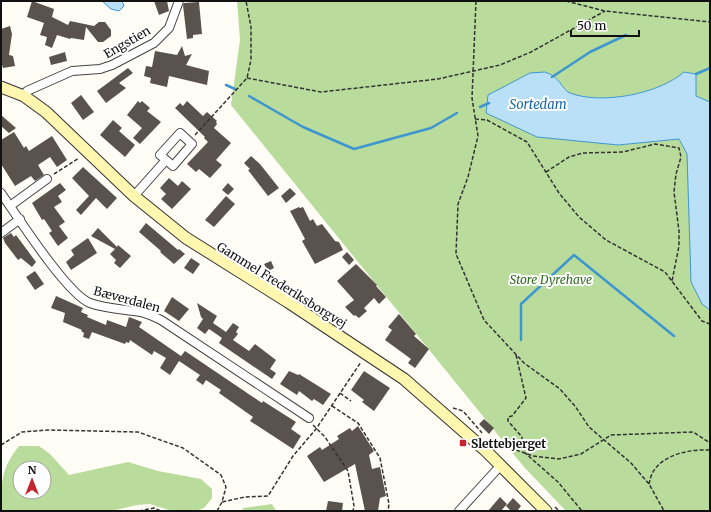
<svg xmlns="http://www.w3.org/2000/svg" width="711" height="512" font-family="Merriweather,serif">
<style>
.green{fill:#d5ebbd}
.forest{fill:#b9dc9c;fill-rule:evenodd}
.water{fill:#b9e0f7;stroke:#3f96cf}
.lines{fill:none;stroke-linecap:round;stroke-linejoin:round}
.stream{stroke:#3f96cf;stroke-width:2.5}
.building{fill:#5a524d}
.street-casing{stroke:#444;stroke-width:10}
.secondary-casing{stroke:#333;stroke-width:13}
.path{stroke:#333;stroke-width:1.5;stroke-dasharray:4 2;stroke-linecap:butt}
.street{stroke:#fff;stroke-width:8}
.secondary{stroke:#fff6b0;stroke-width:11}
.poi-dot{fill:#c4262e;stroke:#fff;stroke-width:1.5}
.labels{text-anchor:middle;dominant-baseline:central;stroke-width:4;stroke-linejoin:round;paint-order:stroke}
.street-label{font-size:12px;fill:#111;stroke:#fff}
.park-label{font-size:12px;font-style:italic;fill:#2f6b1f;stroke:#fff}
.poi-label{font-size:12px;font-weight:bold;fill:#111;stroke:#fff;text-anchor:start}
.water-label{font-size:13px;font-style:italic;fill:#1768a6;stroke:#fff}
</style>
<rect width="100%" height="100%" fill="#fffdf5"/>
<path class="green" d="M491,447L556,511L490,448Z"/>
<path class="forest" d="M237,1H710V102L696,96L695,74L684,72C659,94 601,105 570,93C561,89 561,77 545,72L618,145L679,139L687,154L702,304L710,310V511H566L524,467L231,105L240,40Z
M19,446H39L50,454L69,475L128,462L158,471L201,479L212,489V498L204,508L196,511H172L150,504L137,505L111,511H1C1,484 1,468 19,446ZM20,468H44V492H20Z
M272,504L276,511H242L243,508Z"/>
<path class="water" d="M102,1H122L124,6L119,11L111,9Z
M545,72C561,77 561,89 570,93C601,105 659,94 684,72L696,74V96L710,102V310L702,304L691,282L687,154L679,139L618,145L537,137L486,113L488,95L530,73Z"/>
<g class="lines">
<path class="stream" d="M696,74L710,68
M552,77L590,52L626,35
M226,85L235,89
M249,96L303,127L354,149L431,128L457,113
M480,107L489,103
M521,340V304L574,255L674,336"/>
</g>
<path class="building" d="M32,1L54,9L52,17L68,25L70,21L94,26L99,22H105L111,30V36L103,42H98L86,27L84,40L71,38L70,39L57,35L52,48L45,45L47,37L40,35L44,23L27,17Z
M154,1H167L169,11L159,15Z
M199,2L202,34L193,35V38L187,39L183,5L184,3Z
M10,26L12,34L9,55L13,56L15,66L3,68L1,61V29Z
M182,46L185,56L192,54L186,65L209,71L207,85L169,76L167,87L150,83L151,78L144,76L146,66L152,67L155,51L177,55Z
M65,52L67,61L51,65L49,57Z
M128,68L133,73L119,83L126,88L106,103L97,91Z
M81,95L94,112L83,120L71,103Z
M138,101L140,103L142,101L150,108L147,111L161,122L140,144L133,138L142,128L127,115Z
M187,101L203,116L207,112L217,121L216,122L217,124L214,128L231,143L216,160L222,165L210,178L199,169L196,172L187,164L208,142L204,138L205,137L175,108L180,103L183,106Z
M1,115L16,128L9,133L1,126Z
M113,120L122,128L119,131L135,145L125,157L100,135Z
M14,132L24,148L26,146L29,151L52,136L67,160L57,167L50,157L38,165L44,175L35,181L31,176L15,186L1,164V140Z
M251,156L260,164L279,188L268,196L248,170L250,169L244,163Z
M83,167L117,198L107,209L96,198L81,215L76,210L89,196L72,178Z
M169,178L178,186L182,181L191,189L172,209L161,199L166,194L160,188Z
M60,183L66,190L58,196L62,202L54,207L65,222L59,226L68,238L58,246L49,233L52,231L44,219L42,220L32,203Z
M228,183L234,189L228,195L222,190Z
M290,188L296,194L286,203L281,196Z
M226,196L235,204L214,227L205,220Z
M299,207L300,208L303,207L310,221L313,219L317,226L322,224L335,241L339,242L343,250L315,264L302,241L305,239L290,211Z
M146,223L178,250L179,249L185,254L174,264L160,252L161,251L139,232Z
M98,228L117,247L118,245L131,256L120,268L114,263L116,260L110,254L115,249L91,236Z
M11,233L14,237L16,235L36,262L32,267L21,258L18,260L5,243L3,238Z
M88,238L97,253L71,270L66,262L74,255L71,250Z
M347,252L354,260L349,265L342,257Z
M191,258L200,264L193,274L184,268Z
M271,261L274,268L268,271L264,264Z
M356,264L377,285L376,286L386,297L379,304L374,298L364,308L367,311L359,318L355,315L354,316L345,307L354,300L337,281Z
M35,271L44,284L35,290L26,277Z
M56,296L83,308L81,312L88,315L87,317L106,325L107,320L126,327L129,317L142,322L139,327L181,356L185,351L262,403L263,401L296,422L291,429L301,436L293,449L250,421L253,417L219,393L221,390L206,380L203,385L196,380L200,375L179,361L170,375L160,368L166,358L154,351L152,355L130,340L129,343L126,342L125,344L92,332L89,339L83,337L84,333L81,331L82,330L63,322L65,313L51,308Z
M172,297L189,309L179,321L164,311Z
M197,303L217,316L213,323L226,332L233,323L239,327L236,332L238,334L233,340L249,351L255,344L276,360L270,369L276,373L272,379L219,343L222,338L209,329L205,334L197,328L203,319L201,317Z
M399,314L416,334L414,336L429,349L415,368L408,363L411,359L385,340L392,330L388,327Z
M289,371L298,375L299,374L331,394L323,405L314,399L312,401L299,391L297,395L280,384Z
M364,371L390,388L374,411L362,402L364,400L351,390Z
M484,419L494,428L489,434L479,424Z
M358,426L374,451L369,455L372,469L380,467L386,496L380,498L378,511H365L355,464L324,482L307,456L320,447L322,450L339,439L337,436L350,428L352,431Z
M500,497L507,504L501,511H488Z
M513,498L521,506L517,511H511L506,506Z
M328,501L343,503L342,511H326Z"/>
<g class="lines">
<defs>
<path id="street" d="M24,96L27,91L72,71L100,69L112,65L154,43L169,28L179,1
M1,193C17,216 67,294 90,303C106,309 124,309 141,312C148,314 155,317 161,320L309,418
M134,196L166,160L160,155L180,133L192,144L173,166L166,160
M10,206L47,179
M1,233L20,219
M459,511L501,465"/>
<path id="secondary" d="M1,87L24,96L46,112L134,196L186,238L288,302L404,379L485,450L546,511"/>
</defs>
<use href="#street" class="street-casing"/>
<use href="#secondary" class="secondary-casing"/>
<path class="path" d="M476,1L472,98L478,136L468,177L458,204L456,254L484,320L524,363L560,389L575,406L589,427L631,463L649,484L664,511
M566,1L605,11L710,22
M247,78L321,92L438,79L500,65L531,52L605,11
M475,119L487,120L527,142L559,193L579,217L606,240L665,272L702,321L710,324
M195,135L247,78L251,60V27L246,1
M546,172L569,157L583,153L623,152L655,144L679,148L681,157L676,174L674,192L679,231V246L672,281
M54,174L79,158
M516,355L526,398L512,416L508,417V421L522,437L521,450
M340,393L351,401
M332,406L358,423L380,458L389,504L388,511
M453,408L463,411L482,433
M313,425L325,437L348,471L354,506L353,511
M1,445L22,432L48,430L138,432L183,448L221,475L226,487L222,502L245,497L268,496L293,456L316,429L361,362
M493,445H502L533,456L559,459L581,454L611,435L693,432L710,443
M524,452L558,482L582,511
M649,484C650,480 651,475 653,472C663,454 691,449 710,450
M555,507L559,511
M139,511L154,508L161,511
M217,511L222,502"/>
<use href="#street" class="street"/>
<use href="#secondary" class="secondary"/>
</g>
<rect class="poi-dot" x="459" y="439" width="8" height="8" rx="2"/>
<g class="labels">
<g class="street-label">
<text transform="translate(127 42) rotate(-30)">Engstien</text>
<text transform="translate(282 285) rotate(32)">Gammel Frederiksborgvej</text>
<text transform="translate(127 299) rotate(15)">Bæverdalen</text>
</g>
<g class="park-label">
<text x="551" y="279">Store Dyrehave</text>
</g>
<g class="poi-label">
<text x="471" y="443">Slettebjerget</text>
</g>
<g class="water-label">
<text x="538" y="104">Sortedam</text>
</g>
</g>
<rect width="711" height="512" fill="none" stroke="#111111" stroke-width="4"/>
<g transform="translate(32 480)"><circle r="19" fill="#ffffff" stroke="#a0a0a0"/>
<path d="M0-3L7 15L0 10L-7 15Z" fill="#c4262e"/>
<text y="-6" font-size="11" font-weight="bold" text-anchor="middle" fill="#111111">N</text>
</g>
<path d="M571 30v6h68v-6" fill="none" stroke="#111111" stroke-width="2"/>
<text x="577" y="30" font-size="12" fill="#111111" stroke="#ffffff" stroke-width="3" paint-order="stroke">50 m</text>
</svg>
